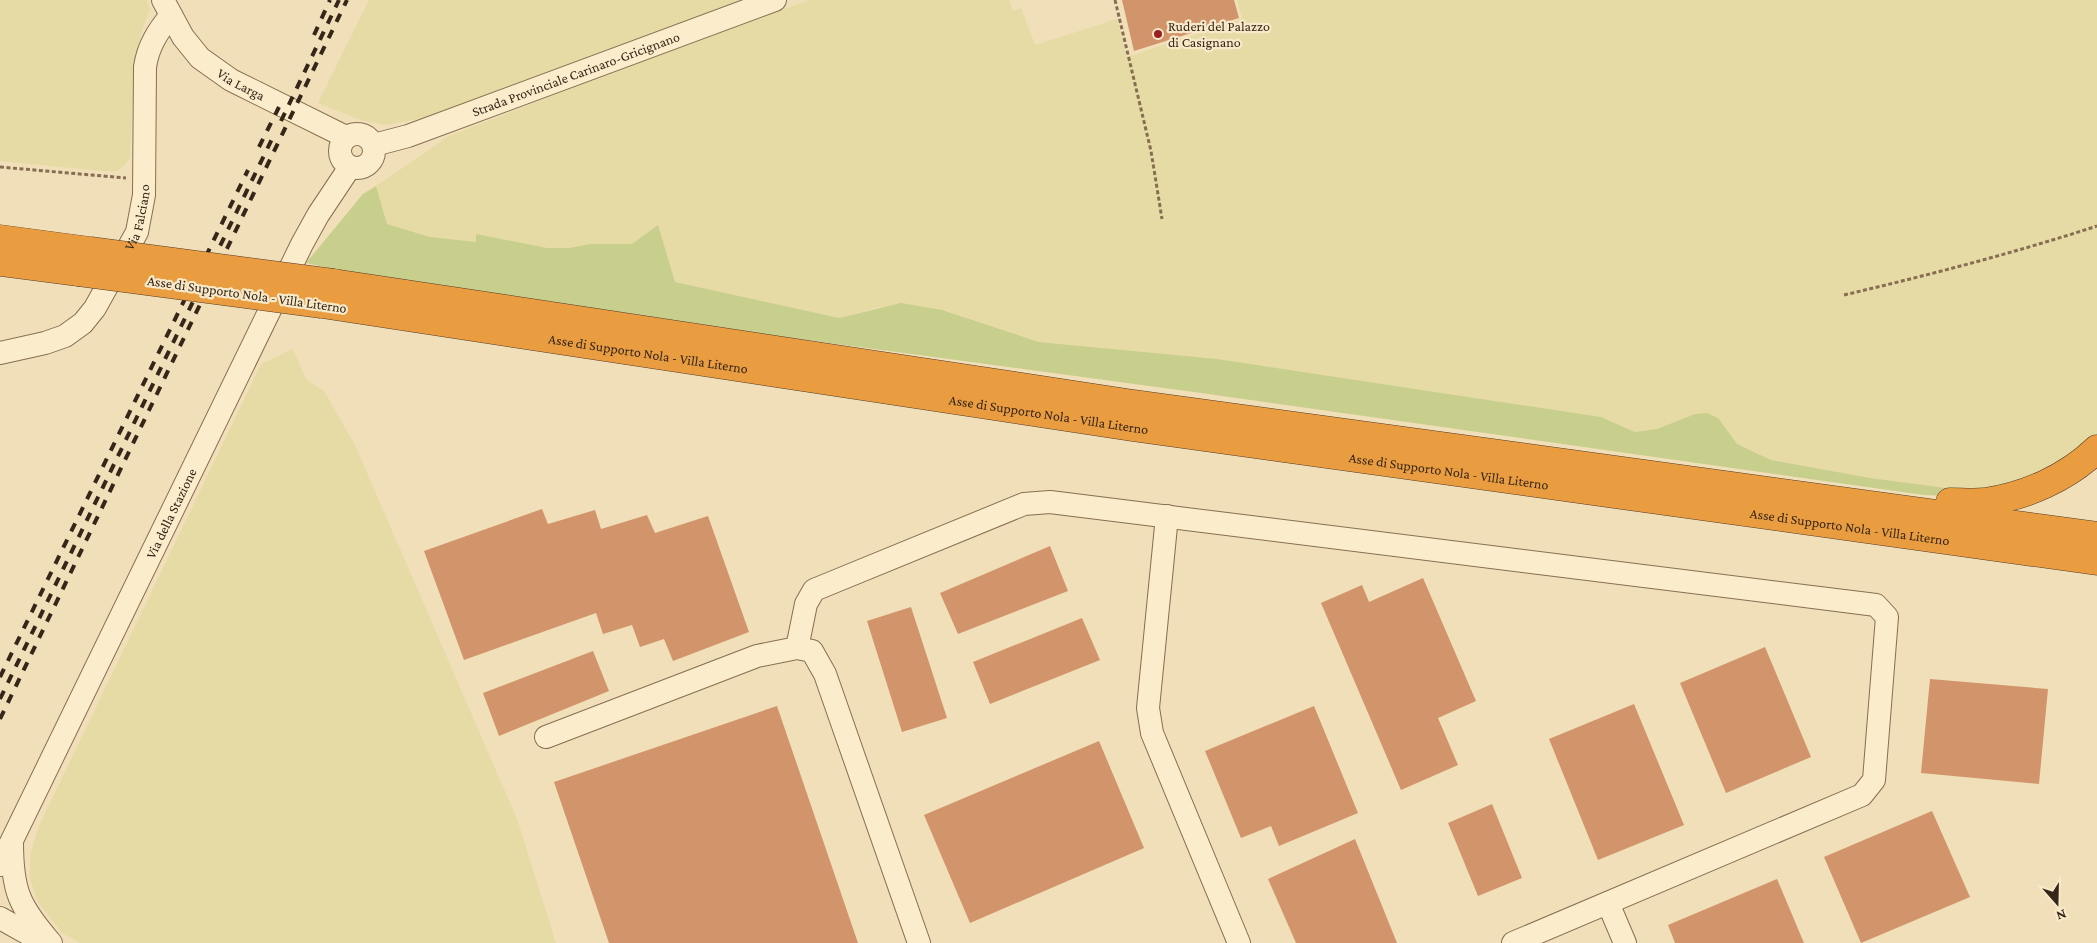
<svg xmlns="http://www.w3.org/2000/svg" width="2097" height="943" font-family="'Crimson Pro',serif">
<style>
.farmland{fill:#e6dba5}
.green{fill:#c8ce8c}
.building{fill:#d2946b}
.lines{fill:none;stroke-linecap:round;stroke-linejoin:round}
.minor-casing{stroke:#876e52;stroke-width:24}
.highway-casing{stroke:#543c28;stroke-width:29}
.path{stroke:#876e52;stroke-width:3;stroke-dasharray:4 2.5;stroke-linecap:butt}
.minor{stroke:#fbeccb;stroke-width:22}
.highway{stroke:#e99c40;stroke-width:28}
.rail{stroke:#352619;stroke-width:4;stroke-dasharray:9 9;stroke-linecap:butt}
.highway-bridge-casing{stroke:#543c28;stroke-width:29;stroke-linecap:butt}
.highway-bridge{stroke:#e99c40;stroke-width:28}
.poi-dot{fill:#9a1f21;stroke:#f8e9c8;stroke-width:2}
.labels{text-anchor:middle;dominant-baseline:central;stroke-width:4.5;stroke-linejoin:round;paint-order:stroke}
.poi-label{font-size:14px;fill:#352619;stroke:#f8e9c8;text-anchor:start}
.street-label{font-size:14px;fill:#352619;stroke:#f8e9c8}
</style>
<rect width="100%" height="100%" fill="#f0dfb8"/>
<path class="farmland" d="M0,0H147L150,9L143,27L134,65L130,157L125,165L117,171H102L0,161Z
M369,0H743L423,118L386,125L360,120L318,103Z
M809,0H1009L1013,11L1021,8L1035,45L1117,19L1127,57L1242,19L1237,0H2097V440L2058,471L1985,492L1961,490L1869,478L1771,460L1737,444L1695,414L1657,429L1635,432L1601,417L1217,359L1039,342L942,310L879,307L839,318L675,282L632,244H590L569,248H547L476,235V242L430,237L387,224L376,186L449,136L610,73Z
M293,349L306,379L324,391L355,445L517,819L556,943H80L62,933L38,902L30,879V856L38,828L261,364Z"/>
<path class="green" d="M376,186L387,224L430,237L476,242V234L547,248H569L590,244H632L658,225L675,282L839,318L901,303L942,310L1039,342L1217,359L1601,417L1635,432L1657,429L1695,414L1707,413L1718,418L1737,444L1771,460L1870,478L1961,490L1985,492L2022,484L2058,471L2091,447L2097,440V447C2055,492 1982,498 1924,495L1201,393L421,288L306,263L363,194Z"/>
<path class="building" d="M1122,0H1234L1239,18L1134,51Z
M542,509L548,524L595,510L601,529L647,515L655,533L708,516L749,632L673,661L664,639L640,647L632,625L603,634L596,613L464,660L424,551Z
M1050,546L1068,591L958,634L940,593Z
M1423,578L1476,701L1438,718L1458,765L1401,790L1321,603L1362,585L1369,602Z
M911,607L947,718L902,732L867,621Z
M1082,618L1100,660L990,704L973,662Z
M1765,647L1811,757L1726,793L1680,683Z
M593,651L609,691L499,736L483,693Z
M1930,679L2048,689L2039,784L1921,773Z
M1634,704L1684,825L1598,860L1549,739Z
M777,706L858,943H609L554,782Z
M1314,706L1358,813L1279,846L1271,826L1241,838L1205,751Z
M1099,741L1144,848L970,923L924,815Z
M1492,804L1522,878L1478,896L1448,823Z
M1932,811L1970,897L1861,943L1824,857Z
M1355,839L1397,943H1296L1268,879Z
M1777,879L1804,943H1675L1668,925Z"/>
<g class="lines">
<defs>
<g id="minor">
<path id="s1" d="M163,0L183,37L200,58L231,80L346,137"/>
<circle cx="357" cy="151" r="17"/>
<path id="s2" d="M374,145L408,136L775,0"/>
<path id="s3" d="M0,353L45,343L65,336L83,323L95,308L137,232L144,195L145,67C148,46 158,31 171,15"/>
<path d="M1167,516L1148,708L1152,733L1239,943"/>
<path d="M797,648L806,604L814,590L1024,504L1050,502L1876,605L1887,617L1874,780L1862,795L1513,943"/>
<path d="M546,737L757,656L797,648L812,651L825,674L919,943"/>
<path d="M12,842C12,891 19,906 51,943"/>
<path id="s4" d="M0,865L302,244L318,215L350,167"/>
<path d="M1608,903L1625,943"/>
<path d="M0,918L43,942"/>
</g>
<g id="highway">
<path d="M0,239L90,251"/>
<path d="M0,262L79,272"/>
<path d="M333,283L1127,403L2097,536"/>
<path id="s5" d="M322,304L1132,427L2097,561"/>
<path d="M1950,502C1961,502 1974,503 1985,502C2026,496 2067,478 2097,449"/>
</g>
</defs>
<use href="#minor" class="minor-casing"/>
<use href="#highway" class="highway-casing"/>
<path class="path" d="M1115,0L1151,151L1162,219
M0,167L126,178
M1844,295C1929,275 2014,253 2097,226"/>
<use href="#minor" class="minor"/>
<use href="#highway" class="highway"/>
<path class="rail" d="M314,35L330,0
M281,121L339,0
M259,147L279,107
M0,677L248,170
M0,699L272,139
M0,719L347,0"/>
<defs>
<path id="highway-bridge" d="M90,251L333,283
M79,272L322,304"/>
</defs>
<use href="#highway-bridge" class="highway-bridge-casing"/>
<use href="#highway-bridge" class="highway-bridge"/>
</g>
<circle class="poi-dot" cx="1158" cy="34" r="5"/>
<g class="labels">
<g class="poi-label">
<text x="1168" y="26">Ruderi del Palazzo<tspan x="1168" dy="16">di Casignano</tspan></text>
</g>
<g class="street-label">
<text stroke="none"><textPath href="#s2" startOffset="214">Strada Provinciale Carinaro-Gricignano</textPath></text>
<text stroke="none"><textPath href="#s1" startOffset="118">Via Larga</textPath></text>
<text stroke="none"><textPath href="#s3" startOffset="210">Via Falciano</textPath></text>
<text transform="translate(247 294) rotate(8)">Asse di Supporto Nola - Villa Literno</text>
<text stroke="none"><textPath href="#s5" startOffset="330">Asse di Supporto Nola - Villa Literno</textPath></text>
<text stroke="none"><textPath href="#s5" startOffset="735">Asse di Supporto Nola - Villa Literno</textPath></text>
<text stroke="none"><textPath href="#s5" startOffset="1139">Asse di Supporto Nola - Villa Literno</textPath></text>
<text stroke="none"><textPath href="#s4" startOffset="391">Via della Stazione</textPath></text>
<text stroke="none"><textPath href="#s5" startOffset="1544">Asse di Supporto Nola - Villa Literno</textPath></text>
</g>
</g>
<g transform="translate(2057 903) rotate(160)" stroke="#f8e9c8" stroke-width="4" paint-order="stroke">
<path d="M0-4L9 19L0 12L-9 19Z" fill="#352619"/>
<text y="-8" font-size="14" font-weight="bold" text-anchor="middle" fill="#352619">N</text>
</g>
</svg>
